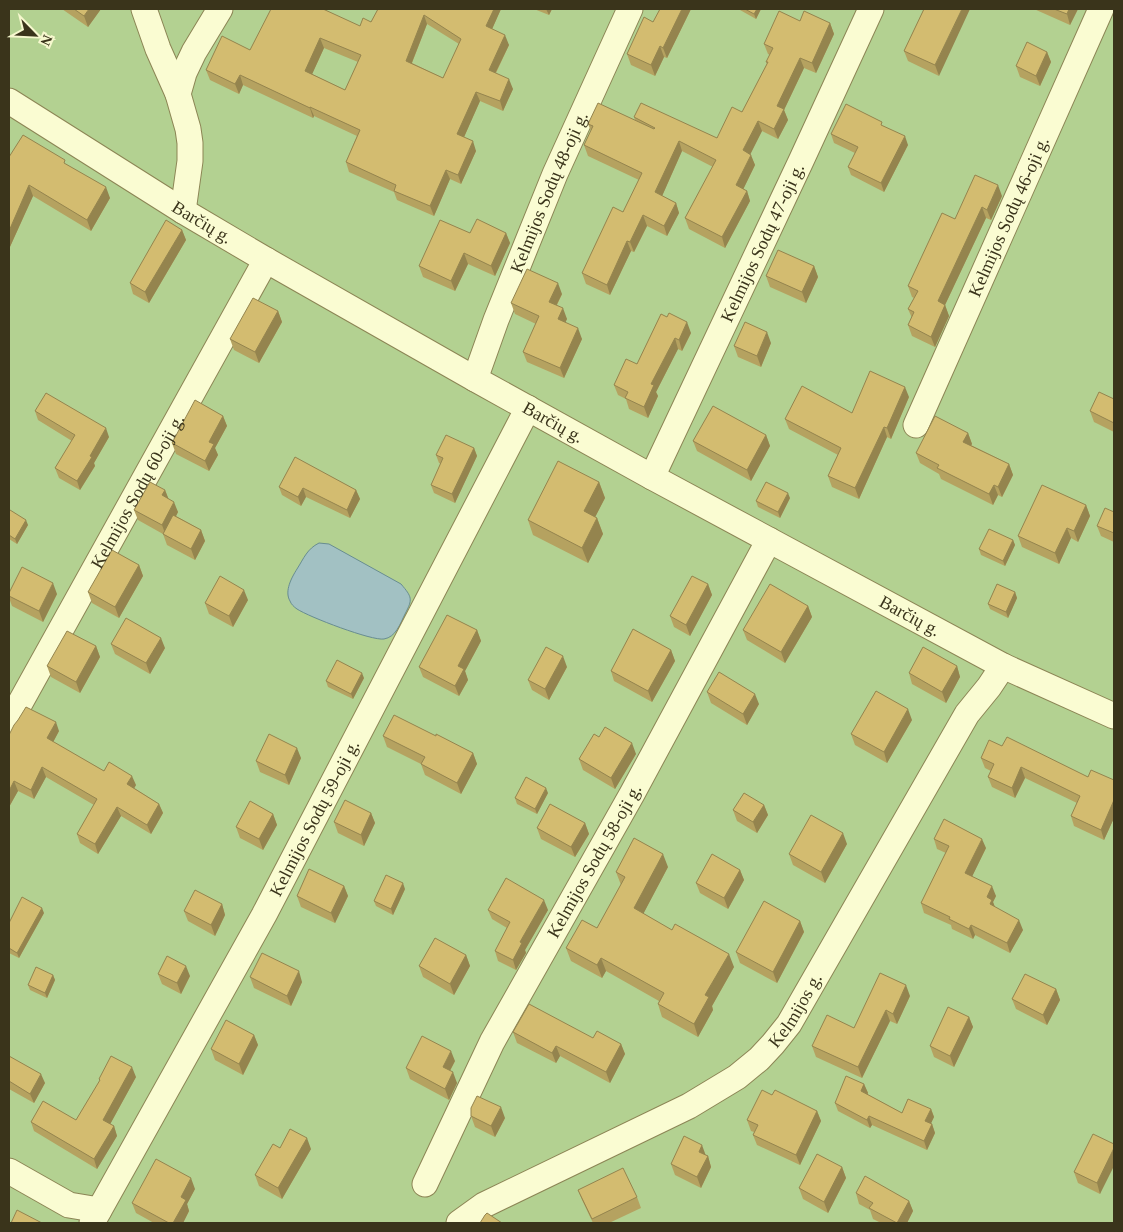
<svg xmlns="http://www.w3.org/2000/svg" width="1123" height="1232" font-family="Georgia,serif">
<style>
.green{fill:#b3d191}
.water{fill:#a2c1c3;stroke:#688d91}
.lines{fill:none;stroke-linecap:round;stroke-linejoin:round}
.minor-casing{stroke:#8c8555;stroke-width:27}
.minor{stroke:#fafcd2;stroke-width:25}
.wall{fill:#b5a260;fill-rule:evenodd}
.shaded-wall{fill:#94844e}
.building{fill:#d3bc70;stroke:#94844e;fill-rule:evenodd}
.labels{text-anchor:middle;dominant-baseline:central;stroke-width:4;stroke-linejoin:round;paint-order:stroke}
.street-label{font-size:18px;fill:#3a341b;stroke:#f6f8ce}
</style>
<rect width="100%" height="100%" fill="#eff2be"/>
<path class="green" d="M9,9H1114V1223H9Z"/>
<path class="water" d="M319,543L329,544L401,584C412,597 413,599 405,614C400,624 396,637 384,639C372,641 309,617 297,609C294,607 291,604 290,601C284,591 292,577 297,569C304,558 307,549 319,543Z"/>
<g class="lines">
<defs>
<g id="minor">
<path d="M144,9L158,49L178,94"/>
<path id="s1" d="M9,101L183,211L266,260L475,379L652,477L1003,666L1114,716"/>
<path d="M183,211L190,161V143L188,129L178,94L184,73L194,52L220,9"/>
<path id="s2" d="M475,379L496,320L555,174L630,9"/>
<path id="s3" d="M916,425L1101,9"/>
<path id="s4" d="M652,477L801,161L871,9"/>
<path id="s5" d="M9,723L266,260"/>
<path d="M9,1171L69,1205L99,1210"/>
<path id="s6" d="M425,1184L492,1042L632,794L769,540"/>
<path id="s7" d="M92,1223L264,915L528,408"/>
<path id="s8" d="M459,1223L484,1205L689,1106L737,1077L759,1059L773,1044L789,1024L967,714L989,687L1003,666"/>
</g>
</defs>
<use href="#minor" class="minor-casing"/>
<use href="#minor" class="minor"/>
</g>
<path class="wall" d="M62,9H101L88,27Z
M378,9H501L492,29L509,45L496,73L513,89L503,111L480,101L464,137L476,151L461,184L450,179L434,216L397,200L394,192L349,172L346,162L357,136L314,116L313,118L243,85L239,94L210,80L206,70L250,50L360,26L371,22ZM427,24L459,44L443,78L412,63ZM324,48L358,62L345,90L312,74Z
M534,9H552L549,15Z
M660,9H691L667,58L664,57L655,76L631,65L627,54L653,22Z
M739,9H761L756,19L740,10Z
M924,9L939,76L908,61L904,51Z
M1034,9H1078L1070,25Z
M800,21L830,23L834,34L816,73L804,68L784,110L788,120L778,139L762,131L750,154L755,165L743,189L747,191L750,201L725,248L689,229L685,218L713,167L682,151L662,196L676,203L679,213L667,236L647,226L634,252L631,251L610,295L586,284L582,273L623,212L639,180L588,156L584,145L591,131L588,124L635,120L634,117L717,138L742,112L767,64L766,62L770,55L768,54L764,44Z
M1047,52L1051,62L1040,86L1020,77L1016,66Z
M884,126L908,145L884,192L851,175L848,167L855,153L834,143L831,134Z
M9,157L67,165L110,198L91,231L33,196L9,249Z
M1002,196L991,220L986,218L945,305L949,316L935,347L912,336L908,325L912,318L908,309L914,298L912,297L908,286L955,219Z
M182,230L186,240L149,303L133,294L130,283Z
M470,233H506L510,243L495,276L468,264L455,291L423,277L419,266Z
M814,266L818,277L806,303L770,287L766,276Z
M562,294L557,305L567,319L565,322L582,339L564,378L527,362L523,352L536,324L515,314L511,303Z
M278,311L282,322L259,363L234,350L230,339Z
M661,314L691,333L682,351L678,349L656,392L658,396L648,418L629,409L626,399L618,395L614,385L637,364Z
M771,343L761,367L738,357L734,346Z
M909,397L891,439L887,437L859,499L832,487L828,476L838,455L789,429L785,419L852,413Z
M1114,399V432L1094,422L1090,411Z
M35,411L109,437L94,463L95,466L80,490L59,478L55,468L72,441L38,420Z
M223,416L227,426L215,448L218,455L209,471L176,454L172,443Z
M968,433L972,444L971,445L1009,464L1013,475L1002,497L998,495L993,505L941,479L939,474L920,463L916,453Z
M766,435L770,446L751,481L697,451L693,441Z
M474,448L477,456L455,503L434,493L431,485L441,464L439,463L436,455Z
M599,482L605,498L595,517L597,518L603,534L588,563L533,535L528,520Z
M279,487L356,490L360,499L350,518L306,497L301,506L282,495Z
M165,490L168,498L178,512L176,516L201,530L205,541L195,560L167,545L163,534L138,520L134,510Z
M790,498L780,518L758,507L756,501Z
M1086,505L1090,516L1078,542L1071,538L1059,564L1022,547L1018,536Z
M9,511L28,525L17,544L9,539Z
M1114,512V542L1101,536L1097,526Z
M1013,540L1015,545L1005,566L981,555L979,549Z
M139,565L143,576L119,618L92,603L88,592Z
M708,584L712,595L690,636L674,627L670,616Z
M1015,592L1017,598L1008,618L990,609L988,604Z
M9,593L57,594L43,622L12,606L9,598Z
M248,600L233,627L209,614L205,603Z
M808,606L812,617L785,663L747,640L743,630Z
M477,630L481,641L465,671L468,680L459,696L423,677L419,667Z
M111,644L165,648L150,674L115,654Z
M96,646L100,657L80,693L51,677L47,666Z
M671,650L675,661L652,702L614,681L611,671Z
M957,666L960,677L946,703L912,684L909,673Z
M567,667L549,700L532,690L528,680Z
M364,678L353,699L328,687L326,681Z
M707,692L759,704L747,725L711,703Z
M912,720L887,763L855,745L851,734Z
M59,731L53,742L104,771L136,785L134,788L159,804L163,813L151,834L121,816L98,854L80,843L77,834L94,805L46,777L34,799L18,791L9,807V735Z
M383,736H436L473,753L477,764L461,794L425,775L421,764L387,747Z
M599,737L636,754L615,789L583,770L579,759Z
M1002,746L1088,777L1114,780V818L1104,840L1074,826L1071,816L1077,803L1025,778L1015,798L992,787L988,777L991,771L985,768L981,758Z
M301,758L289,785L260,772L256,761Z
M548,793L537,814L517,804L515,798Z
M764,805L768,815L757,833L737,821L733,810Z
M371,813L375,823L364,846L338,833L334,822Z
M273,814L277,825L263,850L240,838L236,827Z
M585,823L589,834L575,857L541,839L537,828Z
M934,839L986,848L972,876L996,896L993,902L995,907L1023,930L1010,953L975,935L973,939L952,929L951,925L924,913L921,903L946,853L937,849Z
M847,844L825,883L793,865L789,854Z
M668,867L643,914L734,967L712,1006L713,1010L698,1037L662,1017L658,1004L659,1001L606,971L602,978L571,961L566,948L597,928L621,885L616,872Z
M740,870L744,880L728,909L700,893L696,883Z
M344,886L348,896L335,923L301,907L297,896Z
M405,889L393,915L376,906L374,901Z
M222,904L225,915L215,936L188,921L184,911Z
M488,910H548L525,950L526,953L516,970L498,961L495,951L507,928L492,919Z
M44,913L19,958L9,953V923Z
M800,921L804,932L777,983L740,963L736,952Z
M466,955L470,966L454,995L423,977L419,966Z
M158,974L190,976L181,994L162,984Z
M53,975L55,980L47,998L30,990L28,985Z
M250,977L302,982L291,1006L254,988Z
M1056,989L1060,1000L1047,1025L1016,1009L1012,999Z
M910,996L897,1024L890,1021L862,1078L816,1057L812,1046L854,1028Z
M969,1017L973,1027L954,1067L934,1057L930,1046Z
M513,1032L593,1038L621,1044L625,1054L610,1083L560,1056L556,1063L517,1043Z
M254,1035L258,1045L243,1075L215,1060L211,1049Z
M9,1056L45,1083L34,1103L9,1089Z
M455,1061L450,1071L457,1083L449,1100L410,1079L406,1068Z
M136,1077L110,1124L114,1126L117,1136L97,1169L34,1131L31,1122L76,1120L100,1081L99,1079Z
M864,1084L868,1093L867,1094L902,1113L931,1109L934,1117L930,1124H932L935,1133L927,1150L872,1125L870,1128L838,1111L835,1103Z
M772,1095L817,1111L821,1121L800,1165L757,1145L753,1135L754,1132L751,1131L747,1120Z
M471,1116L505,1118L495,1137L475,1127Z
M1114,1144L1100,1194L1078,1183L1074,1172Z
M280,1148L311,1149L282,1199L259,1186L255,1175Z
M706,1155L708,1156L711,1167L701,1188L675,1175L671,1164Z
M842,1167L846,1178L828,1213L803,1199L799,1188Z
M195,1189L187,1204L189,1211L183,1223H154L136,1213L132,1203Z
M578,1190L637,1197L641,1208L609,1223H593L582,1200Z
M856,1193L909,1201L913,1211L907,1223H881L873,1219L870,1210L859,1204Z"/>
<path class="shaded-wall" d="M89,9H101L88,27L84,16Z
M494,9H501L489,36L486,26Z
M546,9H552L549,15Z
M682,9H691L667,58L663,48Z
M757,9H761L756,19L754,14Z
M962,9H970L939,76L935,65Z
M1069,9H1078L1070,25L1067,14Z
M424,15L427,24L409,70L406,61Z
M830,23L834,34L816,73L812,63Z
M505,35L509,45L492,80L489,70Z
M320,38L324,48L309,81L305,71Z
M660,46L664,57L655,76L651,65Z
M1047,52L1051,62L1040,86L1036,76Z
M800,58L804,68L784,110L788,120L778,139L774,129L777,106Z
M240,75L243,85L239,94L235,84Z
M509,79L513,89L503,111L500,101Z
M476,92L480,101L461,144L457,134Z
M310,107L314,116L313,118L310,108Z
M758,121L762,131L747,161L743,150Z
M905,136L908,145L884,192L881,183Z
M473,141L476,151L461,184L458,175Z
M679,141L682,151L659,203L655,192Z
M751,155L755,165L740,196L736,185Z
M446,170L450,179L434,216L430,206Z
M29,185L33,196L9,249V231Z
M998,185L1002,196L991,220L987,210Z
M106,187L110,198L91,231L87,220Z
M747,191L750,201L725,248L722,237Z
M676,203L679,213L667,236L664,226Z
M982,207L986,218L945,305L949,316L935,347L931,337L938,301Z
M643,215L647,226L634,252L630,242Z
M182,230L186,240L149,303L145,292Z
M506,233L510,243L495,276L491,266Z
M627,241L631,251L610,295L607,285Z
M464,253L468,264L455,291L451,281Z
M814,266L818,277L806,303L802,292Z
M558,283L562,294L553,312L549,302Z
M563,308L567,319L562,330L558,319Z
M278,311L282,322L259,363L255,352Z
M687,322L691,333L682,351L679,340Z
M578,328L582,339L564,378L560,368Z
M767,332L771,343L761,367L757,356Z
M675,338L678,349L656,392L658,396L648,418L644,407L651,384Z
M905,387L909,397L891,439L887,428Z
M223,416L227,426L215,448L218,455L209,471L205,461L209,442Z
M884,427L887,437L859,499L855,488Z
M106,428L109,437L94,463L95,466L80,490L77,481L90,456Z
M968,433L972,444L967,452L963,442Z
M766,435L770,446L751,481L747,470Z
M474,448L477,456L455,503L452,494Z
M1009,464L1013,475L1002,497L998,487Z
M599,482L605,498L590,527L584,511Z
M994,485L998,495L993,505L989,494Z
M303,488L306,497L301,506L298,497Z
M165,490L169,500L162,495Z
M356,490L360,499L350,518L347,510Z
M788,493L790,498L780,518L778,512Z
M174,502L178,512L166,536L162,525Z
M1086,505L1090,516L1078,542L1074,531Z
M597,518L603,534L588,563L582,548Z
M26,520L28,525L17,544L15,539Z
M1067,528L1071,538L1059,564L1055,553Z
M201,530L205,541L195,560L191,549Z
M1013,540L1015,545L1005,566L1003,561Z
M139,565L143,576L119,618L115,607Z
M53,583L57,594L43,622L39,611Z
M708,584L712,595L690,636L686,625Z
M244,590L248,600L233,627L229,616Z
M1015,592L1017,598L1008,618L1006,612Z
M808,606L812,617L785,663L781,652Z
M477,630L481,641L465,671L468,680L459,696L455,686L458,666Z
M161,638L165,648L150,674L146,663Z
M96,646L100,657L80,693L76,682Z
M671,650L675,661L652,702L648,691Z
M563,656L567,667L549,700L545,689Z
M957,666L960,677L946,703L942,692Z
M362,673L364,678L353,699L351,694Z
M755,694L759,704L747,725L743,714Z
M908,709L912,720L887,763L884,752Z
M56,722L59,731L50,748L47,738Z
M632,743L636,754L615,789L611,778Z
M297,748L301,758L289,785L285,775Z
M473,753L477,764L461,794L457,783Z
M42,767L46,777L34,799L31,790Z
M1021,767L1025,778L1015,798L1012,788Z
M132,776L136,785L131,794L127,784Z
M14,781L18,791L9,807V791Z
M546,788L548,793L537,814L535,809Z
M1114,800V818L1104,840L1101,830Z
M159,804L163,813L151,834L147,825Z
M764,805L768,815L757,833L753,822Z
M117,807L121,816L98,854L95,844Z
M371,813L375,823L364,846L361,835Z
M273,814L277,825L263,850L259,839Z
M585,823L589,834L575,857L571,847Z
M843,833L847,844L825,883L821,872Z
M982,839L986,848L969,883L965,873Z
M663,854L668,867L639,922L634,908Z
M740,870L744,880L728,909L724,898Z
M403,883L405,889L393,915L391,909Z
M344,886L348,896L335,923L331,913Z
M992,886L996,896L993,902L996,910L994,914L987,897Z
M544,900L548,910L525,950L526,953L516,970L513,960L520,942Z
M222,904L225,915L215,936L211,925Z
M42,908L44,913L19,958L17,953Z
M1019,920L1023,930L1010,953L1007,943Z
M800,921L804,932L777,983L773,972Z
M971,925L975,935L973,939L969,929Z
M729,954L734,967L712,1006L713,1010L698,1037L694,1024L705,995Z
M466,955L470,966L454,995L450,984Z
M601,958L606,971L602,978L597,965Z
M186,966L190,976L181,994L177,983Z
M299,971L302,982L291,1006L287,996Z
M53,975L55,980L47,998L45,993Z
M906,985L910,996L897,1024L893,1014Z
M1056,989L1060,1000L1047,1025L1043,1015Z
M886,1010L890,1021L862,1078L858,1067Z
M969,1017L973,1027L954,1067L950,1056Z
M254,1035L258,1045L243,1075L239,1064Z
M621,1044L625,1054L610,1083L606,1072Z
M556,1046L560,1056L556,1063L552,1053Z
M451,1051L455,1061L446,1078L443,1067Z
M132,1067L136,1077L107,1130L103,1120Z
M453,1072L457,1083L449,1100L445,1089Z
M41,1074L45,1083L34,1103L30,1094Z
M864,1084L868,1093L865,1100L861,1091Z
M501,1107L505,1118L495,1137L491,1126Z
M931,1109L934,1117L928,1130L925,1121Z
M817,1111L821,1121L800,1165L796,1155Z
M869,1116L872,1125L870,1128L867,1120Z
M932,1124L935,1133L927,1150L924,1141Z
M114,1126L117,1136L97,1169L94,1159Z
M307,1138L311,1149L282,1199L278,1188Z
M702,1145L706,1156L699,1152Z
M1114,1148V1166L1100,1194L1097,1183Z
M708,1156L711,1167L701,1188L697,1177Z
M842,1167L846,1178L828,1213L824,1202Z
M191,1178L195,1189L187,1204L189,1211L183,1223H173L181,1197Z
M909,1201L913,1211L907,1223H897Z"/>
<path class="building" d="M74,9H89L84,16Z
M271,9H323L360,26L363,18L371,22L378,9H494L486,26L505,35L489,70L509,79L500,101L476,92L457,134L473,141L458,175L446,170L430,206L394,191L396,185L346,162L360,130L310,107V108L240,75L235,84L206,70L222,36L250,50ZM424,15L461,39L443,78L406,61ZM320,38L361,55L345,90L305,71Z
M660,9H682L663,48L660,46L651,65L627,54L644,17L653,22Z
M745,9H757L754,14Z
M924,9H962L935,65L904,51Z
M1054,9H1069L1067,14Z
M779,11L800,21L804,11L830,23L812,63L800,58L777,106L784,109L774,129L758,121L743,150L751,155L736,185L747,191L722,237L685,218L716,160L679,141L655,192L676,203L664,226L643,215L630,242L627,241L607,285L582,273L613,207L623,212L642,173L584,145L593,126L588,124L598,103L654,129L655,128L634,117L641,103L717,138L732,107L742,112L768,62H766L773,48L764,44Z
M1027,42L1047,52L1036,76L1016,66Z
M846,104L882,122L881,125L905,136L881,183L848,167L858,147L831,134Z
M23,135L65,160L64,163L106,187L87,220L29,185L9,231V157Z
M975,175L998,185L987,210L982,207L938,301L945,305L931,337L908,325L914,312L908,309L918,291L908,286L942,213L955,219Z
M477,219L506,233L491,266L464,253L451,281L419,266L440,220L470,233Z
M166,220L182,230L145,292L130,283Z
M778,250L814,266L802,292L766,276Z
M527,269L558,283L549,302L563,308L558,319L578,328L560,368L523,352L539,316L511,303Z
M253,298L278,311L255,352L230,339Z
M669,313L687,322L679,340L675,338L651,384L654,385L644,407L625,398L628,392L614,385L626,359L637,364L661,314L667,317Z
M745,322L767,332L757,356L734,346Z
M870,371L905,387L887,428L884,427L855,488L828,476L841,448L785,419L802,386L852,413Z
M1099,392L1114,399V423L1090,411Z
M46,393L106,428L90,456L92,457L77,481L55,468L75,435L35,411Z
M195,400L223,416L209,442L214,444L205,461L172,443Z
M713,406L766,435L747,470L693,441Z
M935,416L968,433L963,442L1009,464L998,487L994,485L989,494L937,468L939,465L916,453Z
M446,435L474,448L452,494L431,485L443,458L436,455Z
M295,457L356,490L347,510L303,488L298,497L279,487Z
M558,461L599,482L584,511L597,518L582,548L528,520Z
M150,482L165,490L162,495L174,502L162,525L134,510Z
M766,482L788,493L778,512L756,501Z
M1042,485L1086,505L1074,531L1067,528L1055,553L1018,536Z
M1105,508L1114,512V533L1097,526Z
M10,510L26,520L15,539L9,535V511Z
M173,515L201,530L191,549L163,534Z
M989,529L1013,540L1003,561L979,549Z
M112,550L139,565L115,607L88,592Z
M22,567L53,583L39,611L9,596V593Z
M220,576L244,590L229,616L205,603Z
M692,576L708,584L686,625L670,616Z
M770,584L808,606L781,652L743,630Z
M997,584L1015,592L1006,612L988,604Z
M447,615L477,630L458,666L464,669L455,686L419,667Z
M126,618L161,638L146,663L111,644Z
M633,629L671,650L648,691L611,671Z
M67,631L96,646L76,682L47,666Z
M546,647L563,656L545,689L528,680Z
M923,647L957,666L942,692L909,673Z
M337,660L362,673L351,694L326,681Z
M719,672L755,694L743,714L707,692Z
M876,691L908,709L884,752L851,734Z
M26,707L56,722L47,738L104,771L109,762L132,776L127,784L159,804L147,825L117,807L95,844L77,834L97,799L42,767L31,790L14,781L9,791V735L14,725L18,720Z
M394,715L436,736V734L473,753L457,783L421,764L425,757L383,736Z
M605,727L632,743L611,778L579,759L594,734L599,737Z
M269,734L297,748L285,775L256,761Z
M1007,737L1088,777L1091,770L1114,780V800L1101,830L1071,816L1080,796L1021,767L1012,788L988,777L994,764L981,758L989,740L1002,746Z
M526,777L546,788L535,809L515,798Z
M744,793L764,805L753,822L733,810Z
M345,800L371,813L361,835L334,822Z
M250,801L273,814L259,839L236,827Z
M550,804L585,823L571,847L537,828Z
M811,815L843,833L821,872L789,854Z
M944,819L982,839L965,873L992,886L987,897L992,900L990,904L1019,920L1007,943L971,925L969,929L949,919L950,917L921,903L949,846L934,839Z
M634,838L663,854L634,908L672,930L675,924L729,954L705,995L709,997L694,1024L658,1004L664,993L601,958L597,965L566,948L582,920L597,928L625,877L616,872Z
M712,854L740,870L724,898L696,883Z
M309,869L344,886L331,913L297,896Z
M386,875L403,883L391,909L374,901Z
M506,878L544,900L520,942L522,943L513,960L495,951L510,922L488,910Z
M195,890L222,904L211,925L184,911Z
M22,897L42,908L17,953L9,948V923Z
M764,901L800,921L773,972L736,952Z
M435,938L466,955L450,984L419,966Z
M262,953L299,971L287,996L250,977Z
M167,956L186,966L177,983L158,974Z
M36,967L53,975L45,993L28,985Z
M880,973L906,985L893,1014L886,1010L858,1067L812,1046L827,1015L854,1028Z
M1025,974L1056,989L1043,1015L1012,999Z
M529,1004L593,1038L597,1031L621,1044L606,1072L556,1046L552,1053L513,1032Z
M948,1007L969,1017L950,1056L930,1046Z
M226,1020L254,1035L239,1064L211,1049Z
M422,1036L451,1051L443,1067L453,1072L445,1089L406,1068Z
M9,1056L41,1074L30,1094L9,1081Z
M111,1056L132,1067L103,1120L114,1126L94,1159L31,1122L43,1101L76,1120L100,1080L99,1079Z
M846,1076L864,1084L861,1091L902,1113L908,1099L931,1109L925,1121L932,1124L924,1141L869,1116L867,1120L835,1103Z
M762,1090L772,1095L775,1090L817,1111L796,1155L753,1135L758,1125L747,1120Z
M477,1096L501,1107L491,1126L471,1116V1108Z
M290,1129L307,1138L278,1188L255,1175L273,1144L280,1148Z
M1093,1134L1114,1144V1148L1097,1183L1074,1172Z
M684,1136L702,1145L699,1152L708,1156L697,1177L671,1164Z
M817,1154L842,1167L824,1202L799,1188Z
M156,1159L191,1178L181,1197L186,1200L173,1223H169L132,1203Z
M623,1168L637,1197L592,1219L578,1190Z
M865,1176L909,1201L897,1223L869,1208L873,1203L856,1193Z
M17,1210L42,1223H11Z
M487,1213L502,1223H480L485,1215Z"/>
<g class="labels">
<g class="street-label">
<text stroke="none"><textPath href="#s2" startOffset="201">Kelmijos Sodų 48-oji g.</textPath></text>
<text stroke="none"><textPath href="#s3" startOffset="228">Kelmijos Sodų 46-oji g.</textPath></text>
<text stroke="none"><textPath href="#s1" startOffset="228">Barčių g.</textPath></text>
<text stroke="none"><textPath href="#s4" startOffset="259">Kelmijos Sodų 47-oji g.</textPath></text>
<text stroke="none"><textPath href="#s1" startOffset="632">Barčių g.</textPath></text>
<text stroke="none"><textPath href="#s5" startOffset="265">Kelmijos Sodų 60-oji g.</textPath></text>
<text stroke="none"><textPath href="#s1" startOffset="1038">Barčių g.</textPath></text>
<text stroke="none"><textPath href="#s7" startOffset="462">Kelmijos Sodų 59-oji g.</textPath></text>
<text stroke="none"><textPath href="#s6" startOffset="365">Kelmijos Sodų 58-oji g.</textPath></text>
<text stroke="none"><textPath href="#s8" startOffset="404">Kelmijos g.</textPath></text>
</g>
</g>
<rect width="1123" height="1232" fill="none" stroke="#3a341b" stroke-width="20"/>
<g transform="translate(35 35) rotate(114)" stroke="#f6f8ce" stroke-width="4" paint-order="stroke">
<path d="M0-4L9 19L0 12L-9 19Z" fill="#3a341b"/>
<text y="-8" font-size="14" font-weight="bold" text-anchor="middle" fill="#3a341b">N</text>
</g>
</svg>
